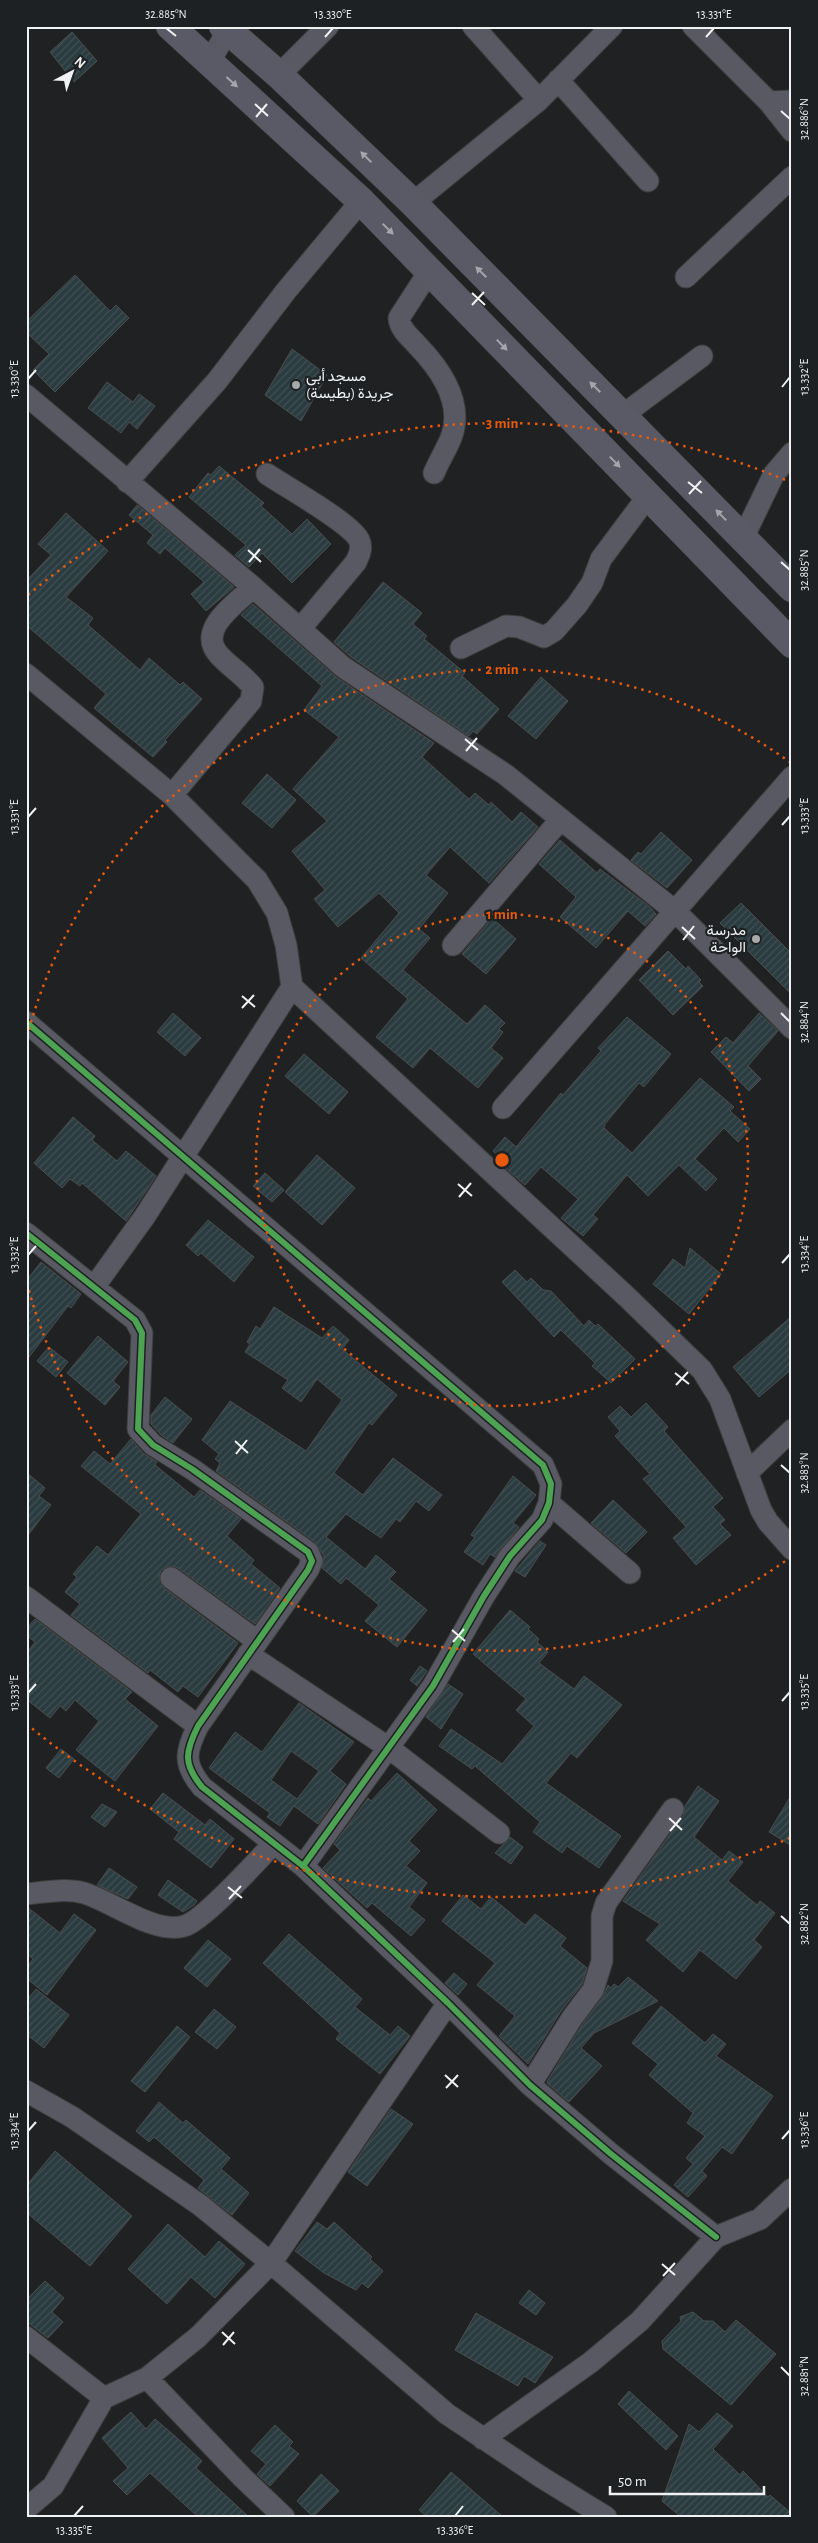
<svg xmlns="http://www.w3.org/2000/svg" width="818" height="2543" font-family="'Alegreya Sans',Vazirmatn,sans-serif">
<style>
.building{fill:url(#building-hatch);stroke:#4b4d4e;fill-rule:evenodd}
.lines{fill:none;stroke-linecap:round;stroke-linejoin:round}
.minor-casing{stroke:#3d3e3e;stroke-width:23}
.major-casing{stroke:#3d3e3e;stroke-width:29}
.minor{stroke:#595963;stroke-width:21}
.major{stroke:#595a65;stroke-width:28}
.cycleway-casing{stroke:#1e2123;stroke-width:9}
.cycleway{stroke:#4ca352;stroke-width:6}
.oneway{fill:#a4a6ac}
.ticks{fill:none;stroke:#eff1f3;stroke-width:2}
.ring{fill:none;stroke:#e8590c;stroke-width:2.5;stroke-dasharray:2.5 5}
.poi-dot{fill:#a6a8aa;stroke:#1e2123;stroke-width:2}
.labels{text-anchor:middle;dominant-baseline:central;stroke-width:4.5;stroke-linejoin:round;paint-order:stroke}
.poi-label{font-size:15px;fill:#eff1f3;stroke:#1e2123;text-anchor:start}
.centre{fill:#e8590c;stroke:#1e2123;stroke-width:2.5}
.ring-label{font-size:15px;text-anchor:middle;font-weight:bold;fill:#e8590c;stroke:#1e2123;stroke-width:4.5;stroke-linejoin:round;paint-order:stroke}
.neatline{fill:none;stroke:#eff1f3;stroke-width:2}
.ticks-label{font-size:12px;text-anchor:middle;fill:#eff1f3}
</style>
<defs>
<pattern id="building-hatch" width="6" height="6" patternUnits="userSpaceOnUse" patternTransform="scale(1.25)"><rect width="6" height="6" fill="#2b3c40"/><path d="M-1 1l2-2M0 6l6-6M5 7l2-2" fill="none" stroke="#404f53"/></pattern>
</defs>
<rect width="100%" height="100%" fill="#1f2122"/>
<path class="building" d="M72,32L97,61L74,82L50,52Z
M75,275L110,311L116,305L129,318L55,392L33,370L49,354L26,332V322Z
M292,349L327,375L301,421L265,395Z
M107,382L133,402L139,394L155,406L137,429L129,422L121,433L88,408Z
M219,466L264,503L261,506L292,534L307,519L331,544L292,583L262,553L249,567L235,555L246,545L189,497L208,473L211,475Z
M137,505L234,587L206,611L191,594L204,582L165,548L160,554L147,543L153,535L129,515Z
M66,513L108,551L66,597L93,618L88,625L140,670L149,658L180,685L183,682L202,699L165,740L167,742L153,757L94,708L106,694L26,625V581L51,555L38,544Z
M383,582L422,613L413,624L427,636L424,639L465,673L462,676L499,709L477,734L473,731L469,736L351,657L334,642Z
M253,604L336,677L434,743L422,757L469,799L475,793L489,805L491,802L512,822L521,812L538,827L489,883L450,847L426,875L448,893L419,929L430,938L403,970L467,1024L485,1005L505,1023L499,1029L503,1032L491,1048L503,1058L478,1088L430,1048L413,1068L376,1037L408,999L361,958L399,913L379,893L338,927L314,899L325,890L292,851L327,821L293,789L339,737L304,710L322,686L241,615Z
M541,677L568,701L536,739L508,716Z
M267,774L296,800L272,828L242,803Z
M661,832L692,860L667,888L631,860L638,852L641,854Z
M560,840L597,873L600,869L650,907L656,914L645,926L628,911L596,948L560,917L576,897L539,864Z
M741,903L792,954V995L720,923Z
M492,918L516,939L486,974L462,954Z
M668,951L686,969L688,966L701,980L699,982L703,986L673,1015L639,980Z
M173,1013L201,1038L185,1056L157,1032Z
M759,1013L778,1031L748,1066L761,1079L749,1091L711,1052L726,1037L733,1043Z
M627,1017L671,1054L644,1087L639,1083L605,1124L604,1128L632,1153L700,1078L734,1107L730,1111L750,1129L738,1142L724,1128L695,1159L717,1179L706,1191L679,1165L648,1196L627,1175L593,1215L598,1219L583,1236L561,1218L578,1199L541,1167L525,1185L502,1165L505,1162L493,1151L505,1137L516,1147L561,1093L563,1095L601,1051L598,1048Z
M304,1054L348,1092L329,1114L285,1076Z
M73,1117L95,1136L92,1140L117,1161L126,1151L156,1176L126,1221L82,1183L80,1186L70,1179L62,1188L34,1163Z
M317,1155L355,1188L322,1225L285,1192Z
M265,1173L284,1190L272,1202L253,1186Z
M208,1220L254,1257L234,1282L201,1253L198,1256L186,1245Z
M690,1248L721,1274L689,1314L653,1284L673,1259L685,1268Z
M41,1262L81,1294L71,1308L68,1306L26,1361V1281Z
M515,1270L527,1282L531,1278L543,1290L551,1291L584,1326L589,1320L595,1326L598,1324L635,1359L611,1383L592,1366L595,1363L561,1330L554,1337L502,1282Z
M274,1307L322,1338L333,1326L349,1340L342,1349L397,1395L372,1425L369,1423L334,1473L363,1495L393,1458L442,1495L429,1511L416,1501L400,1522L396,1519L381,1538L346,1514L326,1537L365,1569L376,1555L396,1572L389,1579L427,1610L397,1647L365,1621L379,1605L346,1578L341,1584L322,1568L324,1556L315,1542L216,1471L220,1463L215,1459L219,1454L202,1440L230,1401L306,1451L342,1400L317,1379L301,1402L282,1388L288,1380L245,1352L250,1344L247,1342L256,1326L260,1329Z
M792,1316V1369L759,1397L733,1367Z
M98,1336L128,1362L113,1381L120,1387L105,1405L67,1373Z
M49,1347L68,1362L56,1377L37,1361Z
M165,1397L192,1419L173,1443L161,1435L151,1424V1415Z
M646,1403L668,1427L664,1431L723,1498L713,1507L725,1520L720,1524L731,1535L696,1565L673,1538L686,1527L643,1479L650,1474L615,1436L620,1431L608,1417L620,1406L631,1417Z
M131,1439L144,1454L157,1462L155,1465L194,1497L200,1490L241,1519L227,1536L254,1560L251,1564L280,1588L255,1624L178,1568L172,1566L161,1570L159,1577L164,1588L238,1643L198,1697L183,1686L178,1692L150,1670L148,1673L71,1615L80,1604L65,1592L77,1577L73,1574L97,1546L108,1555L141,1514L81,1466L94,1451L110,1464Z
M26,1472L45,1488L39,1496L51,1505L26,1538Z
M513,1476L536,1495L513,1523L519,1527L495,1557L490,1554L483,1565L464,1552L475,1537L471,1535Z
M613,1500L647,1532L626,1553L591,1523Z
M540,1541L546,1545L525,1577L515,1571Z
M510,1610L530,1627L528,1629L539,1639L537,1642L548,1652L539,1663L574,1689L584,1676L622,1705L577,1758L571,1753L546,1783L621,1836L599,1868L567,1846L562,1853L533,1832L540,1822L475,1766L472,1769L439,1746L451,1729L502,1764L534,1726L516,1710L526,1699L473,1654Z
M35,1619L132,1692L125,1699L158,1726L115,1781L76,1750L99,1721L75,1700L66,1711L60,1706L50,1718L26,1699V1654L35,1642L26,1635V1629Z
M420,1666L427,1671L417,1686L410,1680Z
M448,1684L463,1694L441,1729L426,1717Z
M299,1703L354,1742L330,1771L346,1784L318,1824L294,1806L280,1826L267,1817L270,1813L209,1768L235,1732L262,1752ZM291,1751L319,1771L297,1799L271,1780Z
M61,1749L74,1759L59,1778L46,1768Z
M397,1773L437,1810L409,1841L420,1851L406,1866L427,1883L409,1907L425,1920L411,1936L372,1903L367,1908L323,1868L340,1850L334,1844L368,1798L371,1801Z
M698,1786L719,1801L694,1837L722,1860L729,1851L743,1862L728,1881L757,1905L760,1901L775,1913L754,1940L762,1947L736,1979L700,1950L683,1972L646,1940L660,1924L623,1901L683,1816L685,1806Z
M163,1793L205,1825L210,1819L234,1839L211,1868L174,1839L179,1832L150,1809Z
M792,1794V1846L769,1832Z
M102,1804L117,1812L105,1827L91,1817Z
M510,1837L523,1847L511,1864L495,1853Z
M109,1868L137,1887L128,1899L97,1885Z
M168,1880L197,1901L194,1905L183,1912L158,1895Z
M463,1895L481,1909L491,1897L525,1925L535,1914L566,1938L560,1946L587,1968L582,1984L561,2011L528,2064L499,2036L515,2016L477,1985L495,1963L442,1921Z
M26,1906L60,1933L74,1914L96,1930L47,1995L26,1978V1968L33,1959L26,1953Z
M289,1934L362,1999L355,2007L390,2035L398,2026L410,2036L380,2074L336,2039L340,2033L263,1963Z
M208,1940L231,1959L207,1987L184,1968Z
M454,1973L467,1984L458,1995L445,1983Z
M628,1977L658,2001L594,2033L581,2048L602,2066L569,2102L547,2083L548,2080L582,2025L603,1997L608,1985L611,1988L614,1984L618,1987Z
M36,1989L69,2015L44,2048L26,2034V2001Z
M661,2006L705,2043L713,2034L726,2044L716,2056L773,2096L732,2154L722,2147L702,2171L707,2176L688,2197L674,2185L693,2164L686,2158L705,2136L687,2123L693,2113L649,2075L658,2064L632,2043Z
M214,2009L236,2027L217,2049L195,2032Z
M177,2026L190,2037L145,2092L131,2081Z
M159,2102L183,2123L186,2120L230,2158L221,2169L249,2193L232,2215L198,2188L204,2180L154,2137L149,2142L136,2131Z
M391,2109L413,2124L367,2186L348,2172Z
M55,2151L132,2216L90,2266L26,2212V2186Z
M317,2222L327,2229L334,2222L372,2257L370,2259L383,2271L368,2288L362,2283L356,2290L324,2273L295,2251Z
M168,2224L205,2257L219,2241L245,2264L215,2298L191,2277L167,2304L128,2269Z
M45,2281L64,2298L52,2312L63,2322L48,2338L26,2321V2300Z
M529,2290L545,2303L536,2315L519,2303Z
M693,2312L704,2321H713L725,2332L736,2320L776,2354L731,2405L663,2349L662,2341L681,2321L680,2317Z
M476,2313L553,2357L535,2383L524,2376L518,2386L455,2350Z
M629,2391L678,2436L666,2450L618,2404Z
M131,2412L146,2429L155,2419L176,2437L202,2461L196,2468L249,2517H198L150,2473L127,2495L113,2481L128,2468L102,2438Z
M717,2413L733,2426L713,2449L740,2475L743,2471L768,2497L770,2495L792,2514V2517H681L662,2501L689,2424L699,2432Z
M275,2425L293,2442L289,2446L299,2454L270,2486L257,2474L266,2464L251,2451Z
M451,2472L503,2517H427L419,2510Z
M321,2474L339,2491L313,2517L297,2501Z"/>
<g class="lines">
<defs>
<path id="minor" d="M473,26L539,100
M693,26L769,102L792,101
M209,62L231,26
M279,75L328,26
M558,80L648,181
M769,102L792,131
M413,203L539,100L612,26
M430,270L399,318C400,330 410,337 418,346C441,370 464,404 451,438C446,450 439,461 434,473
M686,277L792,177
M26,395L253,587L343,667L506,775L676,912L792,1028
M623,415L702,356
M267,474C286,487 351,523 359,540C363,548 359,555 356,562L300,629
M127,482L217,381L286,291L361,201
M743,538L774,474L792,453
M461,648L506,626L519,627L544,637L554,631L577,605L592,583L601,559L648,496
M26,674L172,795L257,880L277,913L286,945L292,987
M172,795L251,701L253,687C243,675 229,666 219,655C196,629 236,604 253,587
M453,945L561,819
M26,1022L543,1465L551,1484L549,1503L542,1520L510,1556L484,1596L433,1686L303,1866
M503,1108L792,777
M26,1233L135,1320L142,1333L138,1429L153,1445L192,1469L308,1552L312,1561L308,1570L198,1726C185,1752 183,1764 202,1787L303,1866L448,2003L530,2085L611,2154L716,2237
M94,1287L145,1216L292,987L627,1297L702,1370L720,1399L761,1510L768,1522L792,1549
M747,1473L792,1430
M549,1503L630,1573
M171,1578L257,1641
M26,1597L198,1726
M248,1654L389,1748L499,1833
M26,1894C45,1892 65,1888 84,1893C111,1901 156,1935 184,1926C203,1921 258,1860 274,1843
M530,2085L572,2018L593,1990L602,1961V1916L606,1903L673,1809
M26,2091L72,2117L200,2205L271,2263L447,2414L541,2477L606,2517
M26,2337L104,2398
M147,2378L243,2478L284,2517
M483,2439L591,2362L640,2321L716,2237L760,2219L792,2189
M26,2509L53,2486L104,2398L147,2378L198,2337L271,2263L448,2003"/>
<path id="major" d="M170,26L361,201L792,644
M223,26L279,75L413,203L792,588"/>
</defs>
<use href="#minor" class="minor-casing"/>
<use href="#major" class="major-casing"/>
<use href="#minor" class="minor"/>
<use href="#major" class="major"/>
<defs>
<path id="cycleway" d="M26,1022L543,1465L551,1484L549,1503L542,1520L510,1556L484,1596L433,1686L303,1866
M26,1233L135,1320L142,1333L138,1429L153,1445L192,1469L308,1552L312,1561L308,1570L198,1726C185,1752 183,1764 202,1787L303,1866L448,2003L530,2085L611,2154L716,2237"/>
</defs>
<use href="#cycleway" class="cycleway-casing"/>
<use href="#cycleway" class="cycleway"/>
</g>
<defs><path id="oneway-solid" d="M-6-.8H1V-3.2L6.5 0L1 3.2V.8H-6Z" transform="scale(1.25)"/></defs>
<g class="oneway">
<use href="#oneway-solid" transform="translate(232 82) rotate(42)"/>
<use href="#oneway-solid" transform="translate(366 157) rotate(-136)"/>
<use href="#oneway-solid" transform="translate(388 229) rotate(45)"/>
<use href="#oneway-solid" transform="translate(481 272) rotate(-135)"/>
<use href="#oneway-solid" transform="translate(502 345) rotate(46)"/>
<use href="#oneway-solid" transform="translate(595 387) rotate(-135)"/>
<use href="#oneway-solid" transform="translate(615 462) rotate(46)"/>
<use href="#oneway-solid" transform="translate(721 515) rotate(-134)"/>
</g>
<path class="ticks" d="M166,28L176,36M325,37L333,28M706,37L714,28M255,104L268,116M781,111L790,119M256,117L267,104M472,293L485,305M472,305L484,292M28,379L36,370M782,387L790,377M688,482L702,493M689,494L701,481M248,550L261,562M249,562L260,549M781,562L790,570M465,739L478,750M466,751L477,738M28,817L36,808M782,825L790,816M682,927L695,939M683,940L694,926M242,996L255,1007M242,1008L254,995M781,1013L790,1022M458,1184L472,1196M459,1197L471,1183M28,1255L36,1246M782,1263L790,1254M675,1373L689,1384M676,1385L688,1372M235,1441L248,1453M236,1454L247,1440M781,1465L790,1473M452,1630L465,1641M453,1642L464,1629M28,1693L36,1684M782,1701L790,1692M669,1818L682,1830M670,1831L681,1818M228,1887L242,1898M229,1899L241,1886M781,1916L790,1924M445,2075L458,2087M446,2088L458,2075M28,2131L36,2122M782,2139L790,2130M662,2264L675,2275M663,2276L675,2263M222,2332L235,2344M223,2345L234,2332M781,2367L790,2376M74,2516L83,2506M455,2516L463,2506"/>
<g class="ring">
<circle cx="502" cy="1160" r="246"/>
<path d="M791 1557A491 491 0 0 1 27 1283M27 1037A491 491 0 0 1 791 763"/>
<path d="M790 1838A737 737 0 0 1 28 1725M28 595A737 737 0 0 1 790 482"/>
</g>
<g class="poi-dot">
<circle cx="296" cy="385" r="5"/>
<circle cx="756" cy="939" r="5"/>
</g>
<g class="labels">
<g class="poi-label">
<text x="306" y="376">مسجد أبي<tspan x="306" dy="17">جريدة (بطيسة)</tspan></text>
<text x="746" y="930" text-anchor="end">مدرسة<tspan x="746" dy="17">الواحة</tspan></text>
</g>
</g>
<circle cx="502" cy="1160" r="8" class="centre"/>
<g class="ring-label">
<text x="502" y="428">3 min</text>
<text x="502" y="674">2 min</text>
<text x="502" y="919">1 min</text>
</g>
<rect width="818" height="2543" fill="none" stroke="#1e2123" stroke-width="55"/>
<g transform="translate(72 72) rotate(41)" stroke="#1e2123" stroke-width="4" paint-order="stroke">
<path d="M0-4L9 19L0 12L-9 19Z" fill="#eff1f3"/>
<text y="-8" font-size="14" font-weight="bold" text-anchor="middle" fill="#eff1f3">N</text>
</g>
<path d="M610 2486v8h154v-8" fill="none" stroke="#eff1f3" stroke-width="2.5"/>
<text x="618" y="2486" font-size="15" fill="#eff1f3" stroke="#1e2123" stroke-width="4" paint-order="stroke">50 m</text>
<rect x="28" y="28" width="762" height="2488" class="neatline"/>
<g class="ticks-label">
<text x="166" y="18">32.885°N</text>
<text x="333" y="18">13.330°E</text>
<text x="714" y="18">13.331°E</text>
<text transform="translate(804 119) rotate(-90)" y="4">32.886°N</text>
<text transform="translate(804 377) rotate(-90)" y="4">13.332°E</text>
<text transform="translate(14 379) rotate(-90)" y="4">13.330°E</text>
<text transform="translate(804 570) rotate(-90)" y="4">32.885°N</text>
<text transform="translate(804 816) rotate(-90)" y="4">13.333°E</text>
<text transform="translate(14 817) rotate(-90)" y="4">13.331°E</text>
<text transform="translate(804 1022) rotate(-90)" y="4">32.884°N</text>
<text transform="translate(804 1254) rotate(-90)" y="4">13.334°E</text>
<text transform="translate(14 1255) rotate(-90)" y="4">13.332°E</text>
<text transform="translate(804 1473) rotate(-90)" y="4">32.883°N</text>
<text transform="translate(804 1692) rotate(-90)" y="4">13.335°E</text>
<text transform="translate(14 1693) rotate(-90)" y="4">13.333°E</text>
<text transform="translate(804 1924) rotate(-90)" y="4">32.882°N</text>
<text transform="translate(804 2130) rotate(-90)" y="4">13.336°E</text>
<text transform="translate(14 2131) rotate(-90)" y="4">13.334°E</text>
<text transform="translate(804 2376) rotate(-90)" y="4">32.881°N</text>
<text x="74" y="2534">13.335°E</text>
<text x="455" y="2534">13.336°E</text>
</g>
</svg>
